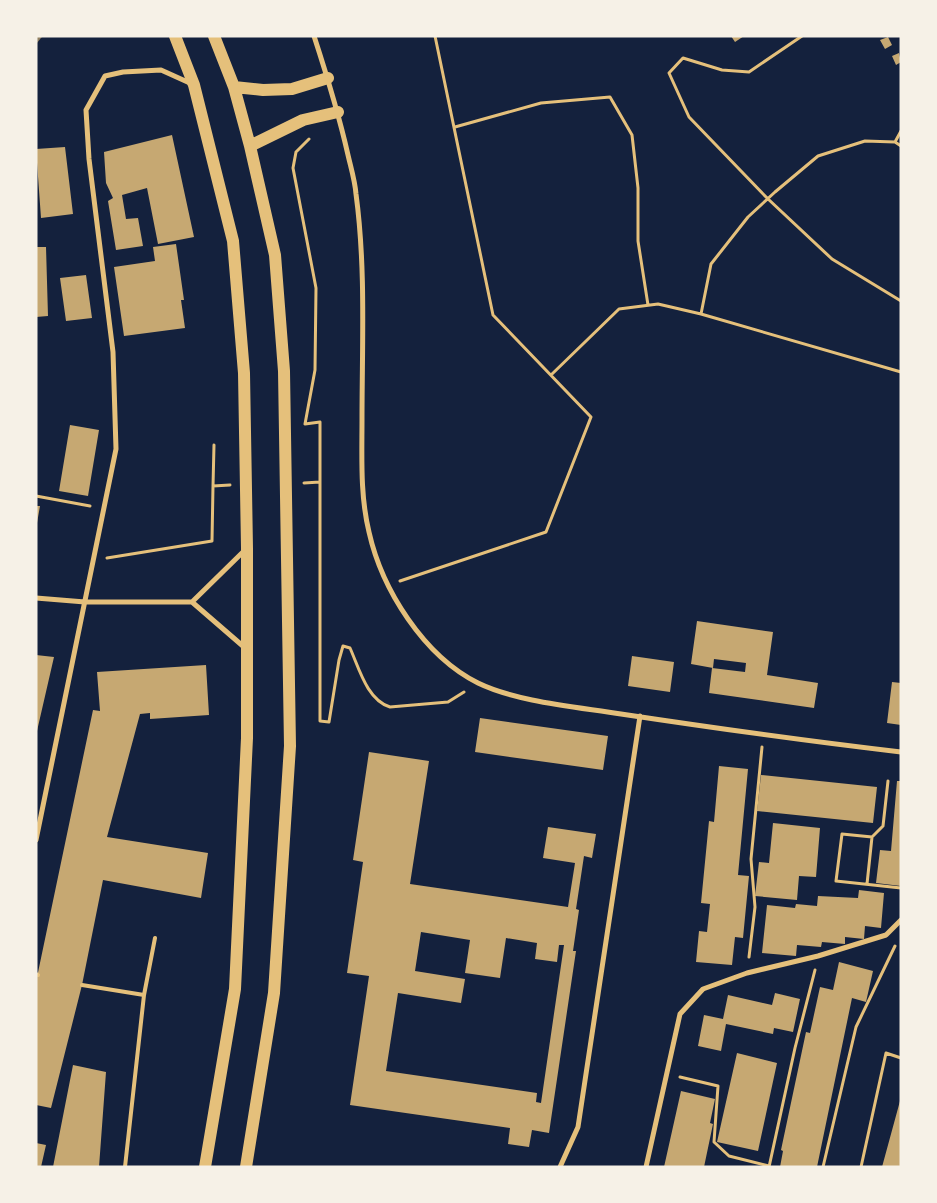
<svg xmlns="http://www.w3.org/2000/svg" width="937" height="1203" font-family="'Public Sans',sans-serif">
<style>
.building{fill:#c6a872;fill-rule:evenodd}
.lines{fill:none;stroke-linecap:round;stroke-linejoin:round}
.path{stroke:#e5c07b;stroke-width:3}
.service{stroke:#e5c07b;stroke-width:4}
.minor{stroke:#e5c07b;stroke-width:5}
.primary{stroke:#e5c07b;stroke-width:12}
.rail{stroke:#918062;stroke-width:4}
</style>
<rect width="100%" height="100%" fill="#14213d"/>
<path class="building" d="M731,36H744L735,42Z
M888,37L892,45L885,49L880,40Z
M899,53L901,62L896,65L892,56Z
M172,135L194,237L158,244L147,188L122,195L126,219L138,218L143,246L116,250L108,201L113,198L106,183L104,152Z
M65,147L73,214L41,218L36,149Z
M176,244L184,300H181L185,328L124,336L114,267L155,261L153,247Z
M36,247H46L48,316L36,317Z
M86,275L92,318L66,321L60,278Z
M70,425L99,430L88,496L59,491Z
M36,506H40L37,523L36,522Z
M697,621L773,632L767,675L818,683L814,708L709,693L712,668L745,672L746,663L714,659L713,668L691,664Z
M36,655L54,657L37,731L36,730Z
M632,656L674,662L670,692L628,686Z
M206,665L209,715L150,719V713L140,714L107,837L208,853L201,898L103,880L82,985L51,1108L36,1105V982L93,710L100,711L97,672Z
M892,682L901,683V725L887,723Z
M480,718L608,736L603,770L475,752Z
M369,752L429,761L410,884L568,907L575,863L543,858L548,827L596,834L592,858L584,856L576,909L579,910L573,951H576L549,1133L532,1130L529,1147L508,1144L510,1128L350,1105L369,976L347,973L363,862L353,860ZM421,932L470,940L465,973L500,978L506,938L537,943L535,959L557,962L559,945H564L541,1103L536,1102L537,1093L386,1071L398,993L461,1003L465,979L415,971Z
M719,766L748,769L738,875L749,876L743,938L735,937L732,965L696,962L699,931L707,932L710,904L701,903L709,821L714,822Z
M761,775L877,787L873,823L757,811Z
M897,781H901V886L876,883L880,850L891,851Z
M773,823L820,828L816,877L799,876L797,900L755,896L759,862L769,863Z
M859,890L884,893L881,928L865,926L864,939L845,937V944L822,942L821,947L797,945L796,956L762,953L767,905L795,908L796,904L817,906L818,896L858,898Z
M839,962L873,971L866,1002L852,998L817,1167H780L783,1151L781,1150L806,1032L810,1033L820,987L833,990Z
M775,993L800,999L793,1032L774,1028L773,1034L726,1024L721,1051L698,1046L704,1015L723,1019L728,995L772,1005Z
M737,1053L777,1063L758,1151L717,1142Z
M73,1065L106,1072L99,1167H53Z
M681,1091L715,1099L710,1123L713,1124L704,1167H664Z
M900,1101L901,1167H882Z
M36,1143L46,1145L41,1167H36Z"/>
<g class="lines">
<path class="path" d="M802,36L749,72L722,70L683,58L669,73L689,117L767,198L832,259L901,301
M455,127L541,103L610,97L632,135L638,188V241L648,305
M901,131L895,142L901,146
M309,139L296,152L293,168L316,288L315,370L305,424L320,422V482
M701,314L711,264L748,217L775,192L818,156L865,141L895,142
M551,375L619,309L658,304L701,314L901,372
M304,483L320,482V721L329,722L339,660L343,646L350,648C359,668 367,700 390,707L448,702L464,692
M213,486L214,445
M36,496L90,506
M107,558L212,541L213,486L230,485
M400,581L546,532L591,417L493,315L435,36
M872,837L883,826L888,781
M867,884L872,837L842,834L836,881L901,888
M749,957L755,907L751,859L762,747
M680,1077L718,1086L714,1142L729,1156L769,1166
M769,1167L795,1048L815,970
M823,1167L856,1027L895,946
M861,1167L886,1053L901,1058"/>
<path class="service" d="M36,974L38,975
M82,985L144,995
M125,1167L144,995L155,938"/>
<path class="minor" d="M314,36C327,76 339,115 348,155C351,168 355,181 356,194C366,268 362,345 362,420C362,457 360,495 369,532C382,590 424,656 478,683C517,702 578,707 621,714C714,728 807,741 901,752
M36,598L85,602H192L244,647
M192,602L245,550
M36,840L116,449L113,352L89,159L86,110L105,76L123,72L161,70L192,84
M560,1167L578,1127L640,716
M646,1167L680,1014L703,989L747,973L818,956L886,935L901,920"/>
<path class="primary" d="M175,36L194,85L233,241L244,373L247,548V738L235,989L205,1167
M214,36L234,87L250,146L275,255L284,371L290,746L274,993L246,1167
M234,87L263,90L292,89L328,78
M250,146L303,120L338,112"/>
<path class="rail" d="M36,41L40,36"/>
</g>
<rect width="937" height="1203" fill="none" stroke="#f6f1e7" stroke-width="75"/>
</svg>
